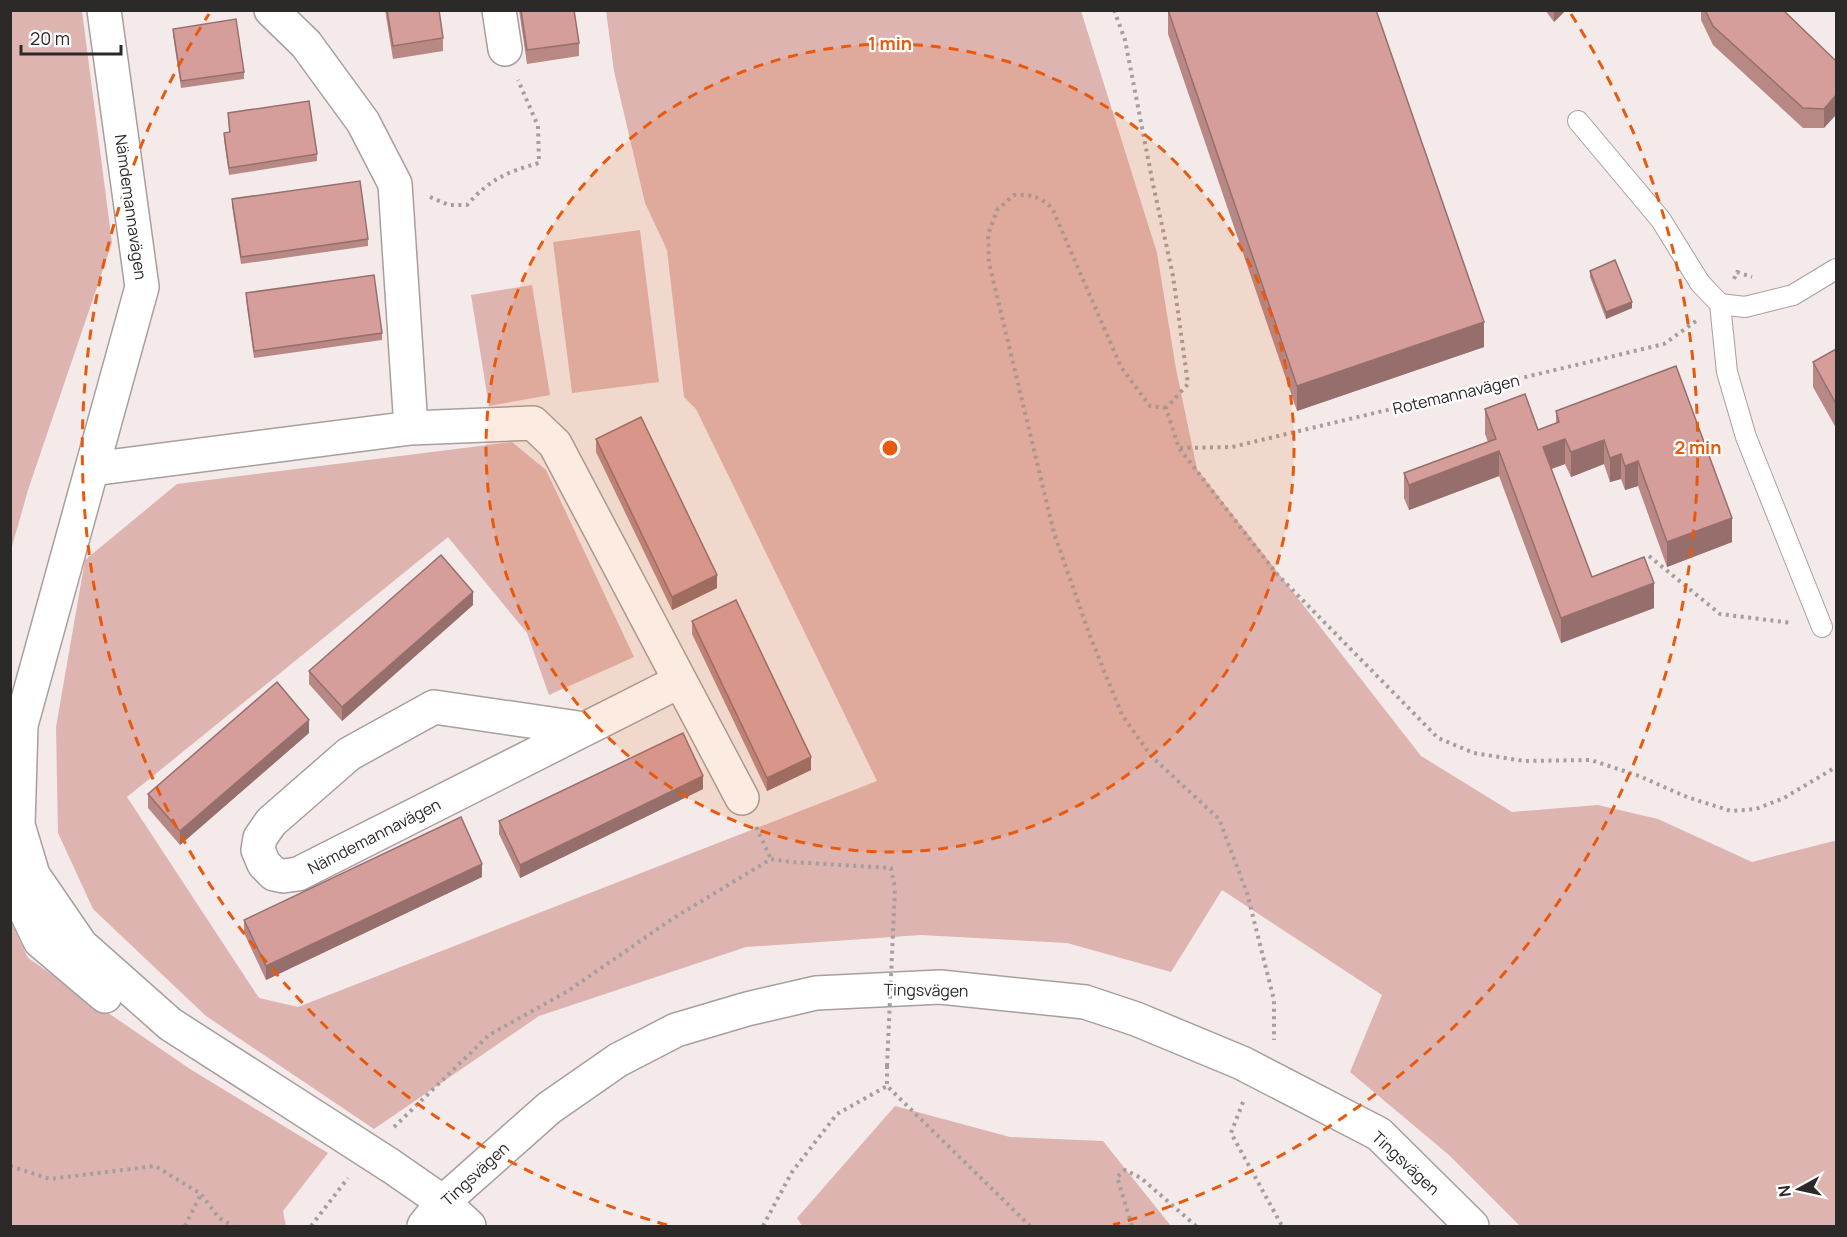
<svg xmlns="http://www.w3.org/2000/svg" width="1847" height="1237" font-family="Manrope,sans-serif">
<style>
.green{fill:#deb4b1}
.lines{fill:none;stroke-linecap:round;stroke-linejoin:round}
.service-casing{stroke:#a79f9e;stroke-width:22}
.minor-casing{stroke:#a79f9e;stroke-width:36}
.tertiary-casing{stroke:#a79f9e;stroke-width:36}
.path{stroke:#a49e9d;stroke-width:4;stroke-dasharray:3 4.5;stroke-linecap:butt}
.service{stroke:#fff;stroke-width:20}
.minor{stroke:#fff;stroke-width:33}
.tertiary{stroke:#fff;stroke-width:33}
.path-bridge{stroke:#a49e9d;stroke-width:4;stroke-dasharray:3 4.5;stroke-linecap:butt}
.wall{fill:#b88885}
.shaded-wall{fill:#966f6c}
.building{fill:#d69e9b;stroke:#966f6c;stroke-width:1.5}
.ring{fill:none;stroke:#e8590c;stroke-width:3;stroke-dasharray:10 8}
.labels{text-anchor:middle;dominant-baseline:central;stroke-width:4.5;stroke-linejoin:round;paint-order:stroke}
.street-label{font-size:16px;fill:#2c2929;stroke:#fff}
.centre{fill:#e8590c;stroke:#fff;stroke-width:3}
.ring-label{font-size:18px;text-anchor:middle;font-weight:bold;fill:#e8590c;stroke:#fff;stroke-width:4.5;stroke-linejoin:round;paint-order:stroke}
</style>
<rect width="100%" height="100%" fill="#f3eae9"/>
<path class="green" d="M11,10L82,11L112,243L28,490L11,550Z
M606,11H1081L1157,253L1176,369L1197,469L1421,756L1512,812L1598,805L1658,819L1752,862L1834,841L1836,842V1226H1520L1449,1155L1350,1072L1382,995L1222,890L1171,972L1067,943L921,935L746,947L539,1016L374,1129L206,1016L93,909L58,833L56,727L85,560L177,484L512,442L546,470L634,657L549,695L527,633L448,537L127,797L259,998L298,1007L877,781L696,409L684,397L667,250L645,203L614,71Z
M640,230L659,382L572,393L553,242Z
M532,285L550,395L489,406L471,295Z
M10,920L28,958L190,1069L328,1153L283,1211L286,1226H11Z
M895,1106L1010,1137L1103,1141L1171,1226H802L797,1218Z"/>
<g class="lines">
<defs>
<path id="service" d="M1578,121L1661,220L1700,283L1720,304L1727,372L1746,437L1822,627
M1720,304L1745,307L1793,295L1836,269"/>
<path id="minor" d="M104,10L142,287L21,725L18,825L33,875L81,945L170,1024L391,1166L443,1202L469,1226
M271,10L306,44L363,122L395,184L411,428
M499,10L505,49
M92,469L411,428L533,423L555,444L742,798
M585,729L434,707L349,754L271,822L260,838L258,850L264,864L274,874L283,876L298,874L680,681
M10,874L15,889L40,941L105,996"/>
<path id="tertiary" d="M424,1226L443,1202L549,1108L618,1060L676,1030L747,1009L816,993L940,987L1085,1002L1136,1019L1242,1063L1379,1134L1472,1226"/>
</defs>
<use href="#service" class="service-casing"/>
<use href="#minor" class="minor-casing"/>
<use href="#tertiary" class="tertiary-casing"/>
<path class="path" d="M1114,10L1125,40L1153,184L1173,276L1188,384L1166,408L1179,448L1276,573L1438,738L1474,753L1524,761L1591,760L1639,776L1687,797L1731,811L1756,809L1784,798L1836,767
M430,197L449,205H467C490,179 507,172 539,163L538,126L518,80
M1734,279L1737,272L1752,277
M1166,408L1150,406L1121,367L1052,208C1039,196 1032,195 1014,195L997,210L988,235L989,263L1054,533L1090,636L1122,715L1151,756L1219,819L1247,893L1274,1000V1040
M1180,448L1232,447L1664,344L1696,321
M1649,556L1720,614L1792,623
M756,827L771,859
M887,1066V1086L1030,1226
M1243,1102L1231,1133L1282,1226
M394,1127L489,1035L568,991L672,919L771,859L791,862L891,868L895,888
M10,1166L50,1179L155,1166L201,1194L219,1218L233,1226
M185,1226L201,1194
M311,1226L348,1178
M763,1226L792,1172L837,1114L887,1086
M1132,1226L1117,1177L1125,1170L1141,1178L1196,1226"/>
<use href="#service" class="service"/>
<use href="#minor" class="minor"/>
<use href="#tertiary" class="tertiary"/>
<path class="path-bridge" d="M887,1066L895,888"/>
</g>
<path class="wall" d="M385,10H439L443,38V51L393,59Z
M519,10H574L579,43V56L527,64Z
M1168,10L1484,347L1297,411L1168,34Z
M1545,10H1566L1554,22Z
M1701,10H1783L1836,61L1824,128H1803L1713,45L1701,20Z
M173,29L244,72V79L181,88L173,35Z
M228,113L317,154V161L229,175L224,140V133L229,132Z
M232,199L368,239V246L241,264L232,206Z
M1590,271L1632,308L1606,319L1590,277Z
M246,293L382,333V340L254,358L246,300Z
M1836,349V428L1813,387V362Z
M1676,366L1732,542L1667,567L1638,486L1625,490L1621,479L1610,482L1604,464L1571,477L1565,464L1551,469L1592,577L1654,608L1561,643L1499,476L1409,510L1404,498V473L1488,442L1485,434V409L1538,430L1556,423V411Z
M596,439L717,588L672,610L596,452Z
M473,605L342,721L309,684V671Z
M692,621L811,770L767,791L692,634Z
M309,733L180,845L148,808V794Z
M703,789L520,878L499,834V821Z
M482,877L266,980L244,933V920Z"/>
<path class="shaded-wall" d="M1554,10H1566L1554,22Z
M1836,95V115L1824,128V109Z
M1632,302V308L1606,319V312Z
M1484,322V347L1297,411V386Z
M1565,439V464L1543,472V447Z
M1604,440V464L1571,477V452Z
M1499,451V476L1409,510V485Z
M1621,454V479L1610,482V458Z
M1638,461V486L1625,490V466Z
M1732,518V542L1667,567V542Z
M717,575V588L672,610V597Z
M1654,583V608L1561,643V618Z
M473,592V605L342,721V707Z
M309,720V733L180,845V831Z
M811,757V770L767,791V778Z
M703,776V789L520,878V865Z
M482,864V877L266,980V966Z"/>
<path class="building" d="M387,10H439L443,38L393,46Z
M521,10H574L579,43L527,50Z
M1168,10H1376L1484,322L1297,386Z
M1705,10H1783L1836,61V95L1824,109L1803,108L1713,26Z
M236,19L244,72L181,81L173,29Z
M309,101L317,154L229,168L224,133L230,132L228,113Z
M360,181L368,239L241,257L232,199Z
M1615,260L1632,302L1606,312L1590,271Z
M374,275L382,333L254,351L246,293Z
M1836,349V404L1813,362Z
M1676,366L1732,518L1667,542L1638,461L1625,466L1621,454L1610,458L1604,440L1571,452L1565,439L1543,447L1592,577L1644,557L1654,583L1561,618L1499,451L1409,485L1404,473L1496,439L1485,409L1525,394L1538,430L1559,422L1556,411Z
M641,417L717,575L672,597L596,439Z
M441,555L473,592L342,707L309,671Z
M736,600L811,757L767,778L692,621Z
M277,682L309,720L180,831L148,794Z
M683,733L703,776L520,865L499,821Z
M461,817L482,864L266,966L244,920Z"/>
<circle cx="890" cy="448" r="404" fill="#e8590c" fill-opacity=".12"/>
<g class="ring">
<circle cx="890" cy="448" r="404"/>
<path d="M667 1225A808 808 0 0 1 209 14M1571 14A808 808 0 0 1 1113 1225"/>
</g>
<g class="labels">
<g class="street-label">
<text transform="translate(131 207) rotate(82)">Nämdemannavägen</text>
<text transform="translate(1456 394) rotate(-13)">Rotemannavägen</text>
<text transform="translate(374 836) rotate(-27)">Nämdemannavägen</text>
<text transform="translate(926 990) rotate(1)">Tingsvägen</text>
<text transform="translate(1406 1163) rotate(43)">Tingsvägen</text>
<text transform="translate(475 1174) rotate(-43)">Tingsvägen</text>
</g>
</g>
<circle cx="890" cy="448" r="9" class="centre"/>
<g class="ring-label">
<text x="890" y="50">1 min</text>
<text x="1698" y="454">2 min</text>
</g>
<rect width="1847" height="1237" fill="none" stroke="#2c2929" stroke-width="24"/>
<g transform="translate(1799 1189) rotate(262)" stroke="#ffffff" stroke-width="4.5" paint-order="stroke">
<path d="M0-4.5L10 22L0 15L-10 22Z" fill="#2c2929"/>
<text y="-9" font-size="16" font-weight="bold" text-anchor="middle" fill="#2c2929">N</text>
</g>
<path d="M21 45v9h100v-9" fill="none" stroke="#2c2929" stroke-width="3"/>
<text x="30" y="45" font-size="18" fill="#2c2929" stroke="#ffffff" stroke-width="4.5" paint-order="stroke">20 m</text>
</svg>
